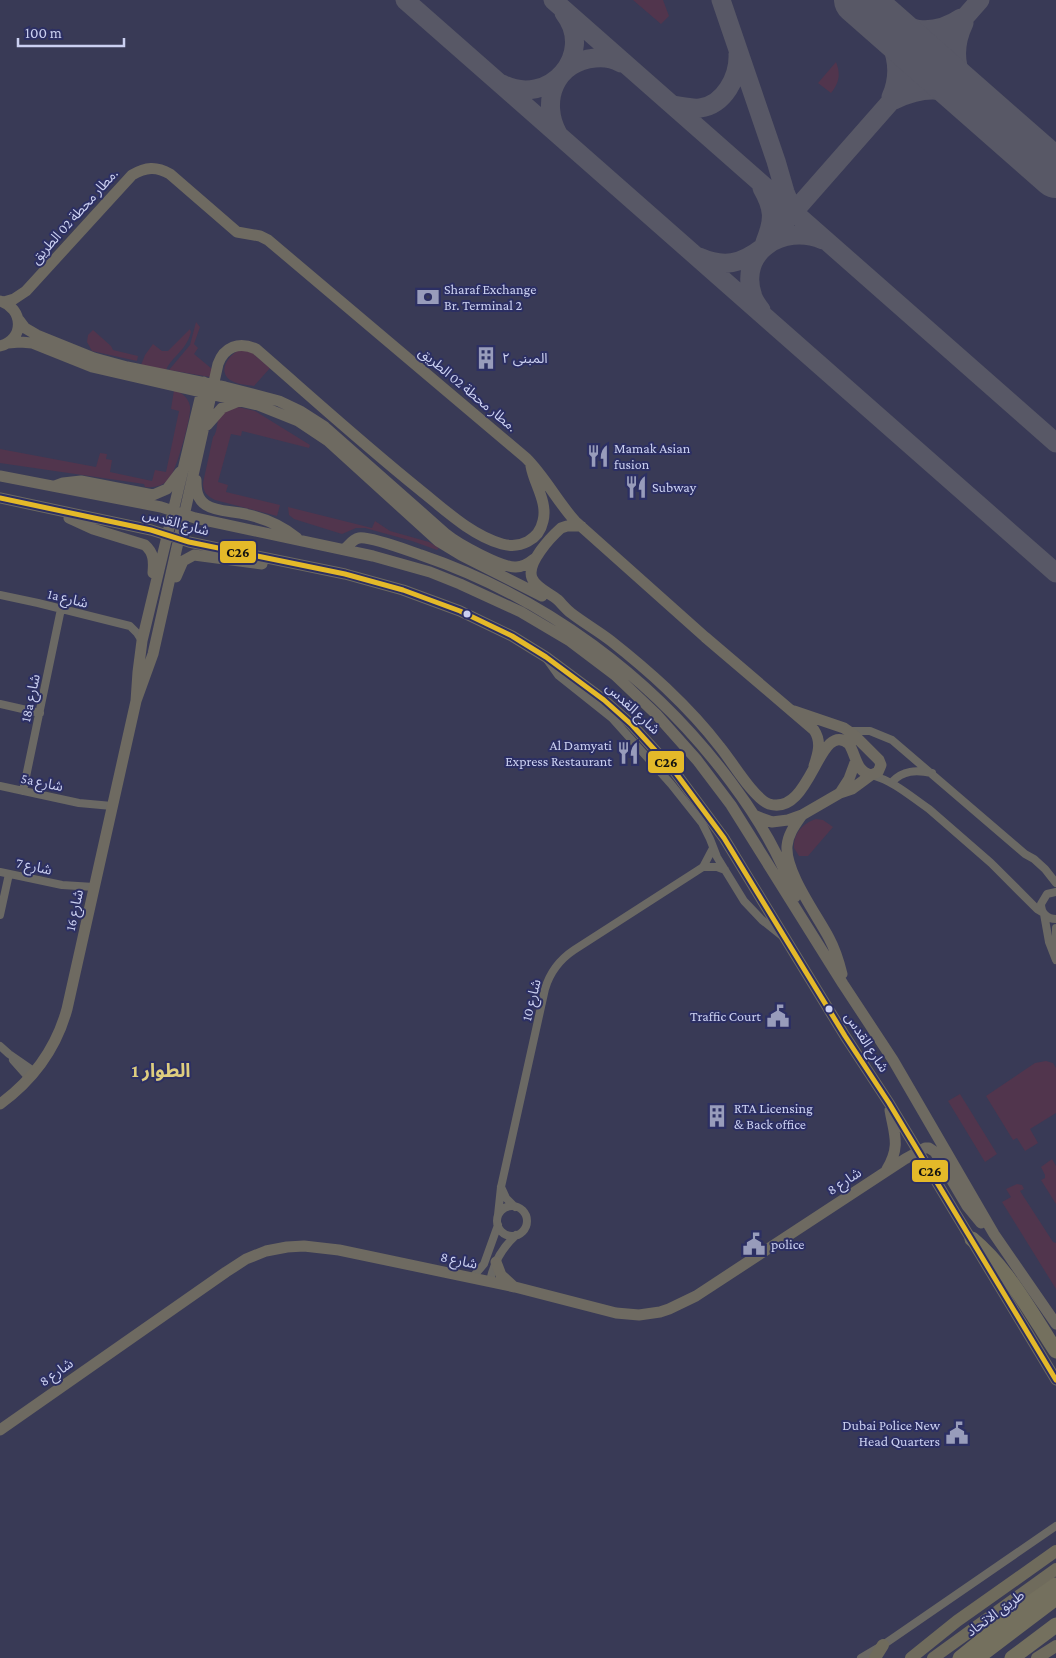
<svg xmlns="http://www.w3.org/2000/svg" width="1056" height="1658" font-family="'Crimson Pro','Noto Sans Arabic',serif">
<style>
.green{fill:#51354d}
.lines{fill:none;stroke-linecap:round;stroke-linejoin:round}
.taxiway{stroke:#585866;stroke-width:19}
.runway{stroke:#585866;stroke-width:48}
.street{stroke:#6b6964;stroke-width:8}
.secondary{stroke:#6e6a61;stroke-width:11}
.primary{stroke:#6f6b5c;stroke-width:12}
.highway{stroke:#74705e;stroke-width:15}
.bus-1-casing{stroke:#2c2f63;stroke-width:9}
.bus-1{stroke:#e4b929;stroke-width:5}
.bus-dot{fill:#cbd0f1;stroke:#2c2f63;stroke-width:2}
.labels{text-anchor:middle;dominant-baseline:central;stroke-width:4;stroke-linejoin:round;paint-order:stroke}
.street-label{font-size:14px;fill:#cbd0f1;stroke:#2c2f63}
.poi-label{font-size:14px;fill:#cbd0f1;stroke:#2c2f63;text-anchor:start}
.district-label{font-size:19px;font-weight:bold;fill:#decd7f;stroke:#2c2f63}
.line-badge{stroke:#2c2f63;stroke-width:2}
.pale-badge-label{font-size:14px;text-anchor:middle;font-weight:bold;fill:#111}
</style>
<rect width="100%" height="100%" fill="#393a56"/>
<path class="green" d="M633,0H663L669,16L661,24Z
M836,62C841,74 839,83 831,93L818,83Z
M196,322L200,327L194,344L198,348L194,354L212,369L210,377L169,370L190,345Z
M190,329L191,332C186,351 173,355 166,370L141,365L145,355L153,344L162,351H168Z
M93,330L111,346L113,350L138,356L137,361L92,351L87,342L88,335Z
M239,350L250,351L270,368L254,386C247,385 236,384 230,380C217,371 229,355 239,350Z
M174,390C182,393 188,397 190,406C192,416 176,470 170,478C163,486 155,488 145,487L144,484L0,463V449L96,467L100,453L107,454L106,459L112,460L110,472L152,481L155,470L166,472L179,411L171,409Z
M238,407L255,411L310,445L309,448L242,431L241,436L231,434L218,482L228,485L226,492L280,505L277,516L215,500C207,496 203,492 203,483L213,437C219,431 215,419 222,413C226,410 233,409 238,407Z
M288,507L372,528L375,521L390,531L429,542L439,548L437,550L412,541L365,528H356L342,534L294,519L289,515Z
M816,819L823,820L833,827L808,856H799L794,848C793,834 803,823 816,819Z
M1046,1061L1053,1063L1056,1068V1113L1030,1129L1038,1143L1025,1151L1017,1138L1013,1140L986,1096L1035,1063Z
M960,1094L997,1154L985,1162L948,1101Z
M1052,1159L1056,1166V1204L1041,1180L1045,1178V1175L1041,1167Z
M1017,1184L1022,1185L1024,1189L1020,1191L1053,1242L1056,1243V1289L1002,1202L1011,1197L1006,1189Z"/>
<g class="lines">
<path class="taxiway" d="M405,0L1056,573
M553,0L1056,443
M721,0L776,161L785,192L792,209
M502,84C549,108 596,54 564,13
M891,97C904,68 893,44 879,18C910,29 931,38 961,18
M894,100C927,85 946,87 978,106C958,79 949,54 964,23
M672,105C680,106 691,109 700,108C724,105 739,77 738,54
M558,134C540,101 555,62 595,58C604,57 614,59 621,63
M762,188C774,209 774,220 765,242
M699,257C724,268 741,264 762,248L980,0
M761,310C758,306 755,302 753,297C737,252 783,223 823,240"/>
<path class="runway" d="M858,0L1056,174"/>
<path class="street" d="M0,595L38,603L130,626L137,633L142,641
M548,661L558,675L612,718L671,784L702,823L710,839L717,857L744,901L762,920L781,935
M0,704L40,713
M850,731H870L892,740L1025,854L1034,859L1045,869L1056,883
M871,775C894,781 910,796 929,809L991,863L1037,909L1042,912
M892,782C903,770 916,770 932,773
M0,786L79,803L112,806
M23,791L61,609
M703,867H717L725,870
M0,872L62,885L94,887
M1056,892L1047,894L1041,904C1041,913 1047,919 1056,919
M1044,914L1049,942L1056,960
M0,915L9,874
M1056,928V947
M0,1046L9,1054L35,1072
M13,1060L29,1078
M501,1187L506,1198L515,1207
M497 1221a15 15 0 1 1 30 0a15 15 0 1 1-30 0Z
M498,1215L501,1187L545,989C550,972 559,960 574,950L703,867L713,848
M472,1278L484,1264L498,1225
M490,1282C493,1263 502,1248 516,1235
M861,1658L883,1645L1056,1526"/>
<path class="secondary" d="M0,301C24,308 25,340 0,346
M4,302L14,299L26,291L132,175C146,167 156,166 170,174L237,232L260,236L268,240L526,458C545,477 557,501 575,521L705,637L814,730C822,742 818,754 814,766
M19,320L25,328L37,335L94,358L127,367L225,387L279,401L300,411L325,427L446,534C458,544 502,568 516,567C523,567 529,563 534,559
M8,343L20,342L32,343L92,367L258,405L298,421L328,441L438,541L461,555L542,596
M207,425L222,408L239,401
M0,476L161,507L195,518L373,556L430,572L460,584L521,612L570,641L615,675L656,714L697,760L731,805L843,984L893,1060L994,1234L1056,1324
M196,480C196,490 197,499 206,505C215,511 229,511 240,513C262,517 280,524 297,538
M55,486L63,483L81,481L153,495L167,489L180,472
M0,498L151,530L189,542L345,574L403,590L460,611L512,636L546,657L604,700L632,725L675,772L724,838L845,1036L889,1103L1056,1380
M69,518L93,529L145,545C154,553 154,561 153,573
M581,526H567L561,528C551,537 526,563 532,578C536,588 550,593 558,600C562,604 566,609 571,613C584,623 598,631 611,641C630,656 649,672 666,688C686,707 704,726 720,747C731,760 754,799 769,804C812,817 818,718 849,744C856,755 856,772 871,775L878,772L881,765L879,760L854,735L844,728L794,711
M345,549C349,545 353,539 359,538C370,536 409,551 421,555C544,597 653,677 731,782C758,818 780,854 795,897
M176,577L183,561L194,555L262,564
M136,701L153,654L218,364C224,347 239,341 256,349C310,396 364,445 420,490C445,510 471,535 502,544C520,549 539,540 543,521C548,502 534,484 531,466
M840,793L849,779L856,760
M802,815C795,825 788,834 787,846C785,872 817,915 829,938C835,949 839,962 842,974
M756,816L772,822L788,820L802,815L840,793L852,789L871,775
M0,1104C33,1080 56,1049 67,1009L136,701L138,672L142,641L204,382
M887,1169C901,1146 894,1134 890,1110
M496,1262L501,1275L512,1285
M0,1430L226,1272L246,1259L266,1251L287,1247L304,1246L339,1250L515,1287L616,1313L639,1315L660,1312L669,1309L696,1296L905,1159L925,1148H929L935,1152L967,1206L981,1223"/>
<path class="primary" d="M875,1658L883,1645
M911,1658L957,1621L1056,1551
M933,1658L1056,1569
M1037,1658L1056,1646"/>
<path class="highway" d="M972,1239C1008,1269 1031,1313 1056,1351
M960,1658L1012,1616L1056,1585
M977,1658L1056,1598
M1012,1658L1056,1625"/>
<defs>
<path id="bus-1" d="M0,498L151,530L189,542L345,574L403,590L460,611L512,636L546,657L604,700L632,725L675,772L724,838L845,1036L889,1103L1056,1380"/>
</defs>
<use href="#bus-1" class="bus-1-casing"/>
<use href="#bus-1" class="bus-1"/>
</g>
<defs>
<symbol id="bank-bare" viewBox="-9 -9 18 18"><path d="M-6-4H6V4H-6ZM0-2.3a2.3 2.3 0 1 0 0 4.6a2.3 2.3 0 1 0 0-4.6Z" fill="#989cbb" stroke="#2c2f63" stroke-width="2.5" paint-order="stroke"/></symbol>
<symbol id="building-bare" viewBox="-9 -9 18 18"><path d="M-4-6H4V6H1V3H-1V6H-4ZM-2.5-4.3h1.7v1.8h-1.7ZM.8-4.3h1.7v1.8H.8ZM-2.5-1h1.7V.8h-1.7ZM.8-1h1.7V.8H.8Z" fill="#989cbb" stroke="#2c2f63" stroke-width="2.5" paint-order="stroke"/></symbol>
<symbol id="restaurant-bare" viewBox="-9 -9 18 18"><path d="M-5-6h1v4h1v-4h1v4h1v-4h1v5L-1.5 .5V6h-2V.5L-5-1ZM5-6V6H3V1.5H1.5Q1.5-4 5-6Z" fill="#989cbb" stroke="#2c2f63" stroke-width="2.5" paint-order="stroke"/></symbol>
<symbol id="civic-bare" viewBox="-9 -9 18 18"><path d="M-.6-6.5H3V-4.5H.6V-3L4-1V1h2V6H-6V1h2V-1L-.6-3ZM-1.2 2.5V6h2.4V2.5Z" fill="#989cbb" stroke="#2c2f63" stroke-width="2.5" paint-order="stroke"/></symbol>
</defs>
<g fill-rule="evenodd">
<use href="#bank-bare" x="412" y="281" width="32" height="32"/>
<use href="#building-bare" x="470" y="342" width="32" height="32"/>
<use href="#restaurant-bare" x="582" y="440" width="32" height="32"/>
<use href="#restaurant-bare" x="620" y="471" width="32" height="32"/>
<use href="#restaurant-bare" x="612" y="737" width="32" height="32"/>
<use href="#civic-bare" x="762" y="1000" width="32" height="32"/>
<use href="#building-bare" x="701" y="1100" width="32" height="32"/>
<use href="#civic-bare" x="738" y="1228" width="32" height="32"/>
<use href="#civic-bare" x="941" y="1417" width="32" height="32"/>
</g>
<g class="bus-dot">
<circle cx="467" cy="614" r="4.5"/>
<circle cx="829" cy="1009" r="4.5"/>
</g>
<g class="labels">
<g class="street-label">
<text transform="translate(74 216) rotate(-48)">مطار محطة 02 الطريق.</text>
<text transform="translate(468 389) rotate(40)">مطار محطة 02 الطريق.</text>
<text transform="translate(176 522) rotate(15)">شارع القدس</text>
<text transform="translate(68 598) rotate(14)">1a شارع</text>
<text transform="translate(30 698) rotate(-78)">18a شارع</text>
<text transform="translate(633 708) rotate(43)">شارع القدس</text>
<text transform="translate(42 782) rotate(12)">5a شارع</text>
<text transform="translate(34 866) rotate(12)">شارع 7</text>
<text transform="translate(74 910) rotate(-78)">شارع 16</text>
<text transform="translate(531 1000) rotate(-76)">شارع 10</text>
<text transform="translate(867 1042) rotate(57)">شارع القدس</text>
<text transform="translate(844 1181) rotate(-33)">شارع 8</text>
<text transform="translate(459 1260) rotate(12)">شارع 8</text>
<text transform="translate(56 1372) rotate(-35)">شارع 8</text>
<text transform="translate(995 1613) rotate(-36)">طريق الاتحاد</text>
</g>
<g class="poi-label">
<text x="444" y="289">Sharaf Exchange<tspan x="444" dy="16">Br. Terminal 2</tspan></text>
<text x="502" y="358">المبنى ٢</text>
<text x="614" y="448">Mamak Asian<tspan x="614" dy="16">fusion</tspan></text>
<text x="652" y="487">Subway</text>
<text x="612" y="745" text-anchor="end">Al Damyati<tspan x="612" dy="16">Express Restaurant</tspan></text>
<text x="761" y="1016" text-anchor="end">Traffic Court</text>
<text x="734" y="1108">RTA Licensing<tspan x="734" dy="16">&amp; Back office</tspan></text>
<text x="771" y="1244">police</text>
<text x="940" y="1425" text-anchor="end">Dubai Police New<tspan x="940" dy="16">Head Quarters</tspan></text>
</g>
<g class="district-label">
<text x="161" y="1070">الطوار 1</text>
</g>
</g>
<g class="line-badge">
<rect x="219" y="540" width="38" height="24" rx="5" fill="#e4b929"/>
<rect x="647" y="750" width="38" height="24" rx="5" fill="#e4b929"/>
<rect x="911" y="1159" width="38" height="24" rx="5" fill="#e4b929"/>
</g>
<g class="pale-badge-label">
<text x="238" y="557">C26</text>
<text x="666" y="767">C26</text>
<text x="930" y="1176">C26</text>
</g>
<path d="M18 38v8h106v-8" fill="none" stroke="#cbd0f1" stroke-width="2.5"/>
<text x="25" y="38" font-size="15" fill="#cbd0f1" stroke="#2c2f63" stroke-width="4" paint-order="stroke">100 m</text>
</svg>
